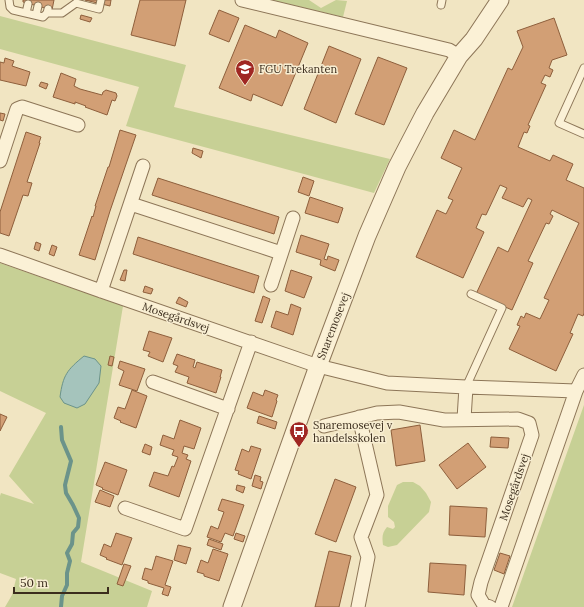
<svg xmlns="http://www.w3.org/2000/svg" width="584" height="607" font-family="Lora,serif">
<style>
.green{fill:#c7d095}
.water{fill:#a5c4bc;stroke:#6b938a}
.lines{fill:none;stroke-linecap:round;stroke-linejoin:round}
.stream{stroke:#6b938a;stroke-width:4}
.building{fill:#d29f75;stroke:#8e5f3c}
.service-casing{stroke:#8d7658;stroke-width:9}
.minor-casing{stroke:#8d7658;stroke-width:15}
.tertiary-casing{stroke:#8d7658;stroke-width:19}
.service{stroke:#fbf1d6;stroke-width:7}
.minor{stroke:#fbf1d6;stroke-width:13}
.tertiary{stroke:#fbf1d6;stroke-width:17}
.labels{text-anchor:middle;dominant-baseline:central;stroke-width:3;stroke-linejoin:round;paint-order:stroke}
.poi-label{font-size:11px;fill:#3b2d1d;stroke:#f8eed2;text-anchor:start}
.street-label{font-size:11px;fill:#3b2d1d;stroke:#f8eed2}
</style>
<rect width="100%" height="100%" fill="#f1e5c2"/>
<path class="green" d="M272,0H309L321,8L336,0L347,1L343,17Z
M0,16L186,65L174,107L390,159L374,193L126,126L139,87L0,49Z
M0,263L123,306L81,562L152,591L147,607H5L12,595L16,579L0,573V496L1,493L34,504L9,476L46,413L0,391Z
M584,405V607H512Z
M403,482H413L420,486L426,493L431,502L429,512L397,545L388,547L383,545C382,537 382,533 387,527L393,529L395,527L394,522L388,517V506L397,485Z"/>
<path class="water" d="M84,356L95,359L101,366L99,383L85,404L77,408L64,403L60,397C63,375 67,370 84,356Z"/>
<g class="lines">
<path class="stream" d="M61,607L62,596L67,585V573L70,561L67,553L72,544L73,533L78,527L79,518L73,505L66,493L65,485L71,461L62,440L61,427"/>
</g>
<path class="building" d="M23,0H54L52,10L23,2Z
M85,0H111L110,6Z
M140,0H186L175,46L131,35Z
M219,10L239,18L229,42L209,34Z
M81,15L92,18L90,22L80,19Z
M554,18L567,55L552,60L549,68L553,70L550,77L545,75L541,83L546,85L528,125L530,126L527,133L524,132L518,147L550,161L553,155L573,164L566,180L584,188V313L583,316L578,314L570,333L573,334L556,371L509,349L520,326L517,325L521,316L524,318L526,313L540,319L549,300L544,298L579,223L552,210L550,214L553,216L549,224L546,223L528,261L533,263L512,310L476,294L498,247L508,252L532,200L528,198L523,207L502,198L507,188L500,185L486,215L482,214L476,228L484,232L463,278L416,257L437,210L446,214L453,200L448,198L462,168L441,158L454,130L475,140L508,68L512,70L523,47L517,31Z
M245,25L276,38L279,30L308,43L282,106L253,94L251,101L219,88Z
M329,46L361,59L336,123L304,109Z
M378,57L407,68L384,125L355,114Z
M5,58L14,61L12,66L30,72L26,86L0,80V62L4,63Z
M61,73L76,79L74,86L80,89L102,95L103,92L106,90L116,93L117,96L115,101L112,100L107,115L85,107L86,106L75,102V104L53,97Z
M41,82L48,84L46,89L39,86Z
M0,113L5,114L3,121L0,120Z
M120,130L136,135L110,211L95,260L79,255L92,216L93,217L96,206H95L108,167H109Z
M26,132L41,137L39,143H40L27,182L32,183L28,196L23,195L9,236L0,233V212Z
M193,148L203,151L201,158L192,153Z
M303,177L314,181L309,196L298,192Z
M158,178L279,217L274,234L152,195Z
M310,197L343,208L338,223L305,213Z
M301,235L329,244L324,259L327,260L328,256L339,260L335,271L320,265L321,260L296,252Z
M138,237L259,276L254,293L133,254Z
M36,242L41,244L39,251L34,249Z
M52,245L57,247L54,256L49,254Z
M124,270H127L125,281L120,280Z
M291,270L312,277L304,298L285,291Z
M145,286L153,289L151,294L143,292Z
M263,296L270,299L262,323L255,321Z
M179,297L188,302L186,307L176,303Z
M291,304L301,308L293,335L271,327L276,311L288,315Z
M149,331L172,338L163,362L148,356L150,352L143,350Z
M177,354L195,360L193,367L195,368L197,362L222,370L220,377H221L216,393L187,383L189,377L175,372L178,366L173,364Z
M110,356L114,357L112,366L108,365Z
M120,361L145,369L137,391L119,385L124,371L118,368Z
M132,390L147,396L136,428L120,422L121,421L114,418L118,407L125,409Z
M265,390L278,395L276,400L277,401L272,417L247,408L253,392L263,396Z
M0,414L7,417L0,431Z
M259,416L277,422L275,429L257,423Z
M180,420L201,428L194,449L184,446L182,453L188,455L186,459L191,461L179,497L149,486L154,472L168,476L172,466L174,467L178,457L172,455L174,450L160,445L163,435L174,439Z
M420,425L425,461L396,466L391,430Z
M491,437L509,438L508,448L490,447Z
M468,443L486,467L457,489L439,465Z
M145,444L152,447L150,455L142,452Z
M251,446L261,449L251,479L238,474L239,471L235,470L242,449L249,452Z
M105,462L127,470L118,495L102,489L103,488L96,485Z
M255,475L261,477L260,481L263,482L261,489L252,486Z
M335,479L356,487L336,542L315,534Z
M237,485L245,487L243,493L236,490Z
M100,490L114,496L110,507L95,502Z
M222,499L244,505L233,536L225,533L221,542L207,537L211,526L218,529L224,512L218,510Z
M450,506L487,508L485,537L449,535Z
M116,533L132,538L122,565L106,559L107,558L100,555L104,544L111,547Z
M236,533L245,536L243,542L234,539Z
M209,539L223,544L221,550L207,545Z
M178,545L191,548L186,564L174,560Z
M213,549L228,554L219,581L204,576V574L197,572L201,560L208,563Z
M329,551L351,556L339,607H315Z
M500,553L510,556L504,574L494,570Z
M156,556L173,561L165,585L171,587L168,596L162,594L164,588L148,583V581L142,579L145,568L152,570Z
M430,563L466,565L464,595L428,592Z
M124,564L131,566L123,586L117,584Z"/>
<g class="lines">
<defs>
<path id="service" d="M9,0L10,7L13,10L43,17L47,13L48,9
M441,5L442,0
M26,13L28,4
M47,13H62L76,3L99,9L101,0
M36,15L38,6
M584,68L559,123L584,134
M466,387L502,308L471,294"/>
<path id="minor" d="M242,0L449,50L459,56
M0,161L17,109L22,107L78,125
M131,204L281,253
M0,255L101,291L318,366L387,383L466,387L576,391L584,375
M271,285L293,218
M101,291L143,166
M153,382L228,409
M464,419L466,387
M324,426L377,413L399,412L444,420L518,419L529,423L532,435L481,582L478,595L484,605L490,607
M125,508L185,529L251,342
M358,607L368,557L361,537L377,495L359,417
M501,607L576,391"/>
<path id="tertiary" d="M232,607L318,366L367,236L397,167L425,113L459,56L474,39L500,0"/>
</defs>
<use href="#service" class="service-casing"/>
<use href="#minor" class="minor-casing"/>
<use href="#tertiary" class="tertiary-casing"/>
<use href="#service" class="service"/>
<use href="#minor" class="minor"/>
<use href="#tertiary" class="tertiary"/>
</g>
<defs>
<symbol id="school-pin" viewBox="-11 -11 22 30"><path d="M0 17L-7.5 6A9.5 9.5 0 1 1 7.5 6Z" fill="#a02723" stroke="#f8eed2"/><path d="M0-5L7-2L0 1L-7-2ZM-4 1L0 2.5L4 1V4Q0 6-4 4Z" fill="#fff"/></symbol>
<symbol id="bus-pin" viewBox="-11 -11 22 30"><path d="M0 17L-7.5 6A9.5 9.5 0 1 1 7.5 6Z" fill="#a02723" stroke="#f8eed2"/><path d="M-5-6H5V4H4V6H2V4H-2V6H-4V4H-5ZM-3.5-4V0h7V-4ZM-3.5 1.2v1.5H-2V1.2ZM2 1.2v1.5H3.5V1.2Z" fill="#fff"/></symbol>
</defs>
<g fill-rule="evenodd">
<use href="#school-pin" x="234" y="58" width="22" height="30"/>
<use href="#bus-pin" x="288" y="420" width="22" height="30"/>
</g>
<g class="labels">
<g class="poi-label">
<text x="259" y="69">FGU Trekanten</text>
<text x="313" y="425">Snaremosevej v<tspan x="313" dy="13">handelsskolen</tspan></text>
</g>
<g class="street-label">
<text transform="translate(176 317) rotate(19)">Mosegårdsvej</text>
<text transform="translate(333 326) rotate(-69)">Snaremosevej</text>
<text transform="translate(514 487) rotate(-71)">Mosegårdsvej</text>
</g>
</g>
<path d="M14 587v6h94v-6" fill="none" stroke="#3b2d1d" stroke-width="2"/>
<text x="20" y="587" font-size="12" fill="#3b2d1d" stroke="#f8eed2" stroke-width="3" paint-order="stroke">50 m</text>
</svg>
